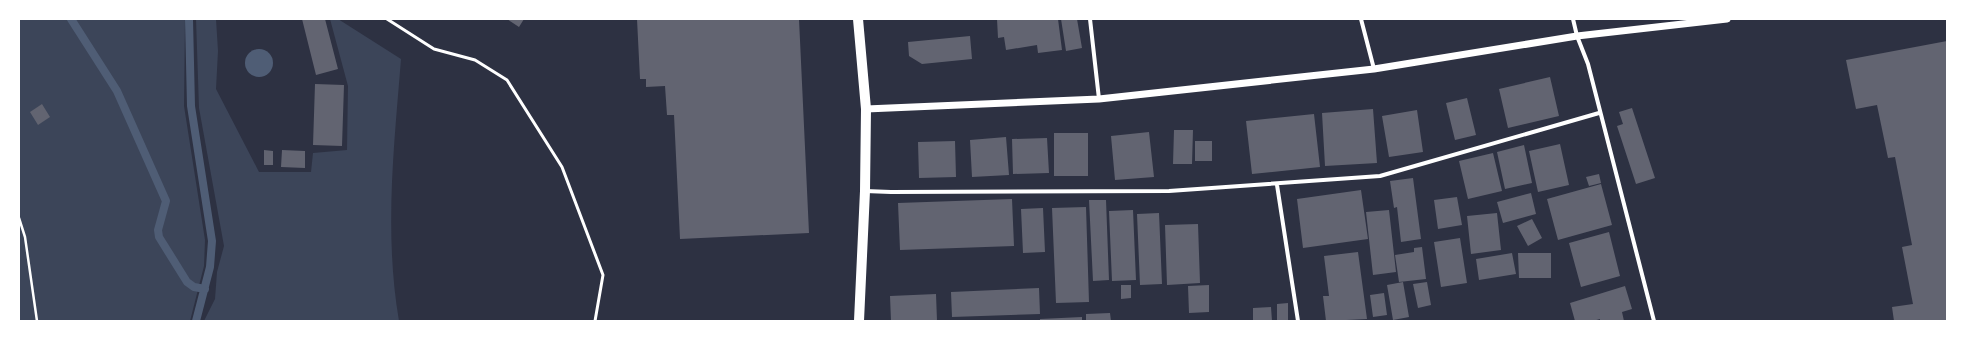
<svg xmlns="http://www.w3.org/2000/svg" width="1966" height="340" font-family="'Golos Text',sans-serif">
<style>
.green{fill:#3c4559}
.water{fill:#4f5d75}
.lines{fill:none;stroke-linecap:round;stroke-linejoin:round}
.stream{stroke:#4f5d75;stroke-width:8}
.building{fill:#626471}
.path{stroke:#fff;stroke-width:2.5}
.service{stroke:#fff;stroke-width:3}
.minor{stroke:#fff;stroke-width:4}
.tertiary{stroke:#fff;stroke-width:7}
.primary{stroke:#fff;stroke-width:10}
</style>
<rect width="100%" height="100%" fill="#2d3142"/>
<path class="green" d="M19,19H185L184,106L205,240L204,266L190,321H19Z
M196,19H216L218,51L216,89L259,172H311L313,153L347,150L348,86L330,19H338L401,59C394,147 384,233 399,321H204L215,299L217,272L224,246L199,108Z"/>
<path class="water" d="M245 63a14 14 0 1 1 28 0a14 14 0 1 1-28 0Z"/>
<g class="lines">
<path class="stream" d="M71,19L117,91L166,201L158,230L159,237L187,282L194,287L205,289
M189,19L191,106L212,241L210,267L196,321"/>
</g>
<path class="building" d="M302,19H325L338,69L316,75Z
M507,19H524L519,27Z
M637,19H799L809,233L680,239L674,115H667L665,86L646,87V79H640Z
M997,19H1058L1062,50L1038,53L1037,45L1006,50L1004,37L998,38Z
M1061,19H1077L1082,48L1066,51Z
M970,36L972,59L922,64L909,56L908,42Z
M1947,41V321H1894L1892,307L1913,304L1902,247L1912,245L1895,157L1888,158L1877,105L1856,109L1846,60Z
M1550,77L1559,116L1508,128L1499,89Z
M315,84L344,85L342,146L313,145Z
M1467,98L1476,135L1455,140L1446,103Z
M42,104L50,117L38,125L30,112Z
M1632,108L1655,178L1636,184L1617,126L1623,124L1619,112Z
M1373,109L1377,163L1325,166L1322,113Z
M1417,110L1423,152L1389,157L1382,116Z
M1314,114L1320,167L1252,174L1246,121Z
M1174,130H1193L1192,164H1173Z
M1149,132L1154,177L1115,180L1111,136Z
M1054,133H1088V176H1054Z
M1006,137L1009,175L972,177L970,140Z
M1047,138L1049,173L1013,174L1012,139Z
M955,141L956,177L919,178L918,142Z
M1195,141H1212V161H1195Z
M1560,144L1569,185L1538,192L1529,151Z
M1524,145L1532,183L1505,189L1497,152Z
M264,150L273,151V165H264Z
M282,150L305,151V168L281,167Z
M1493,153L1502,191L1468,199L1459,161Z
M1599,174L1601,183L1589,186L1586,177Z
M1413,178L1421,239L1401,242L1397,207L1394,208L1390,181Z
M1601,184L1612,225L1558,240L1547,199Z
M1361,190L1368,239L1303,248L1297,199Z
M1531,193L1536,214L1503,223L1497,202Z
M1457,197L1462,225L1438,229L1434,200Z
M1012,199L1014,246L900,250L898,203Z
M1089,200H1106L1109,280L1093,281Z
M1086,207L1089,302L1056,303L1052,208Z
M1043,208L1045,252L1023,253L1021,209Z
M1133,210L1136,280L1112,281L1109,211Z
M1389,210L1396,272L1373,275L1366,212Z
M1159,213L1162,284L1140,285L1137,214Z
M1497,213L1501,250L1471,254L1467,216Z
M1532,219L1542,238L1528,246L1517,226Z
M1198,224L1200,283L1167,285L1165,225Z
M1609,232L1620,276L1581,287L1569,243Z
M1460,238L1467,283L1441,287L1434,242Z
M1422,247L1426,279L1399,282L1395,255L1414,252V248Z
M1358,252L1367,319L1326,321L1323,296H1329L1324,256Z
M1512,253L1516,274L1479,280L1476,259Z
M1518,253H1551V278H1519Z
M1403,282L1409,317L1393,320L1387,285Z
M1427,282L1431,305L1418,308L1413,284Z
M1121,285H1131V298L1121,299Z
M1209,285V312L1189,313L1188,286Z
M1625,286L1632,309L1622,312L1624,321H1600V319L1593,321H1575L1570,303Z
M1039,288L1040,314L952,317L951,292Z
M1384,293L1387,315L1373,317L1370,295Z
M936,294L937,321H891L890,296Z
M1288,303V321H1277V304Z
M1271,307L1272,321H1253V308Z
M1110,313L1111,321H1086V314Z
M1082,317V321H1040V319Z"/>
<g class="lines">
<path class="path" d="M19,218L25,237L37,321"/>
<path class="service" d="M387,19L434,49L475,60L507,80L562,167L603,275L595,321"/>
<path class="minor" d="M1090,19L1099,99
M1361,19L1374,69
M1573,19L1577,36L1588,64L1654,321
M1277,185L1298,321
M865,191L891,192L1169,191L1380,176L1599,113"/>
<path class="tertiary" d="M866,109L1099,99L1374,69L1577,36L1727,19"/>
<path class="primary" d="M858,19L866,109L865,191L859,321"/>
</g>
<rect width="1966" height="340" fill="none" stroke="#ffffff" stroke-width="40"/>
</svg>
